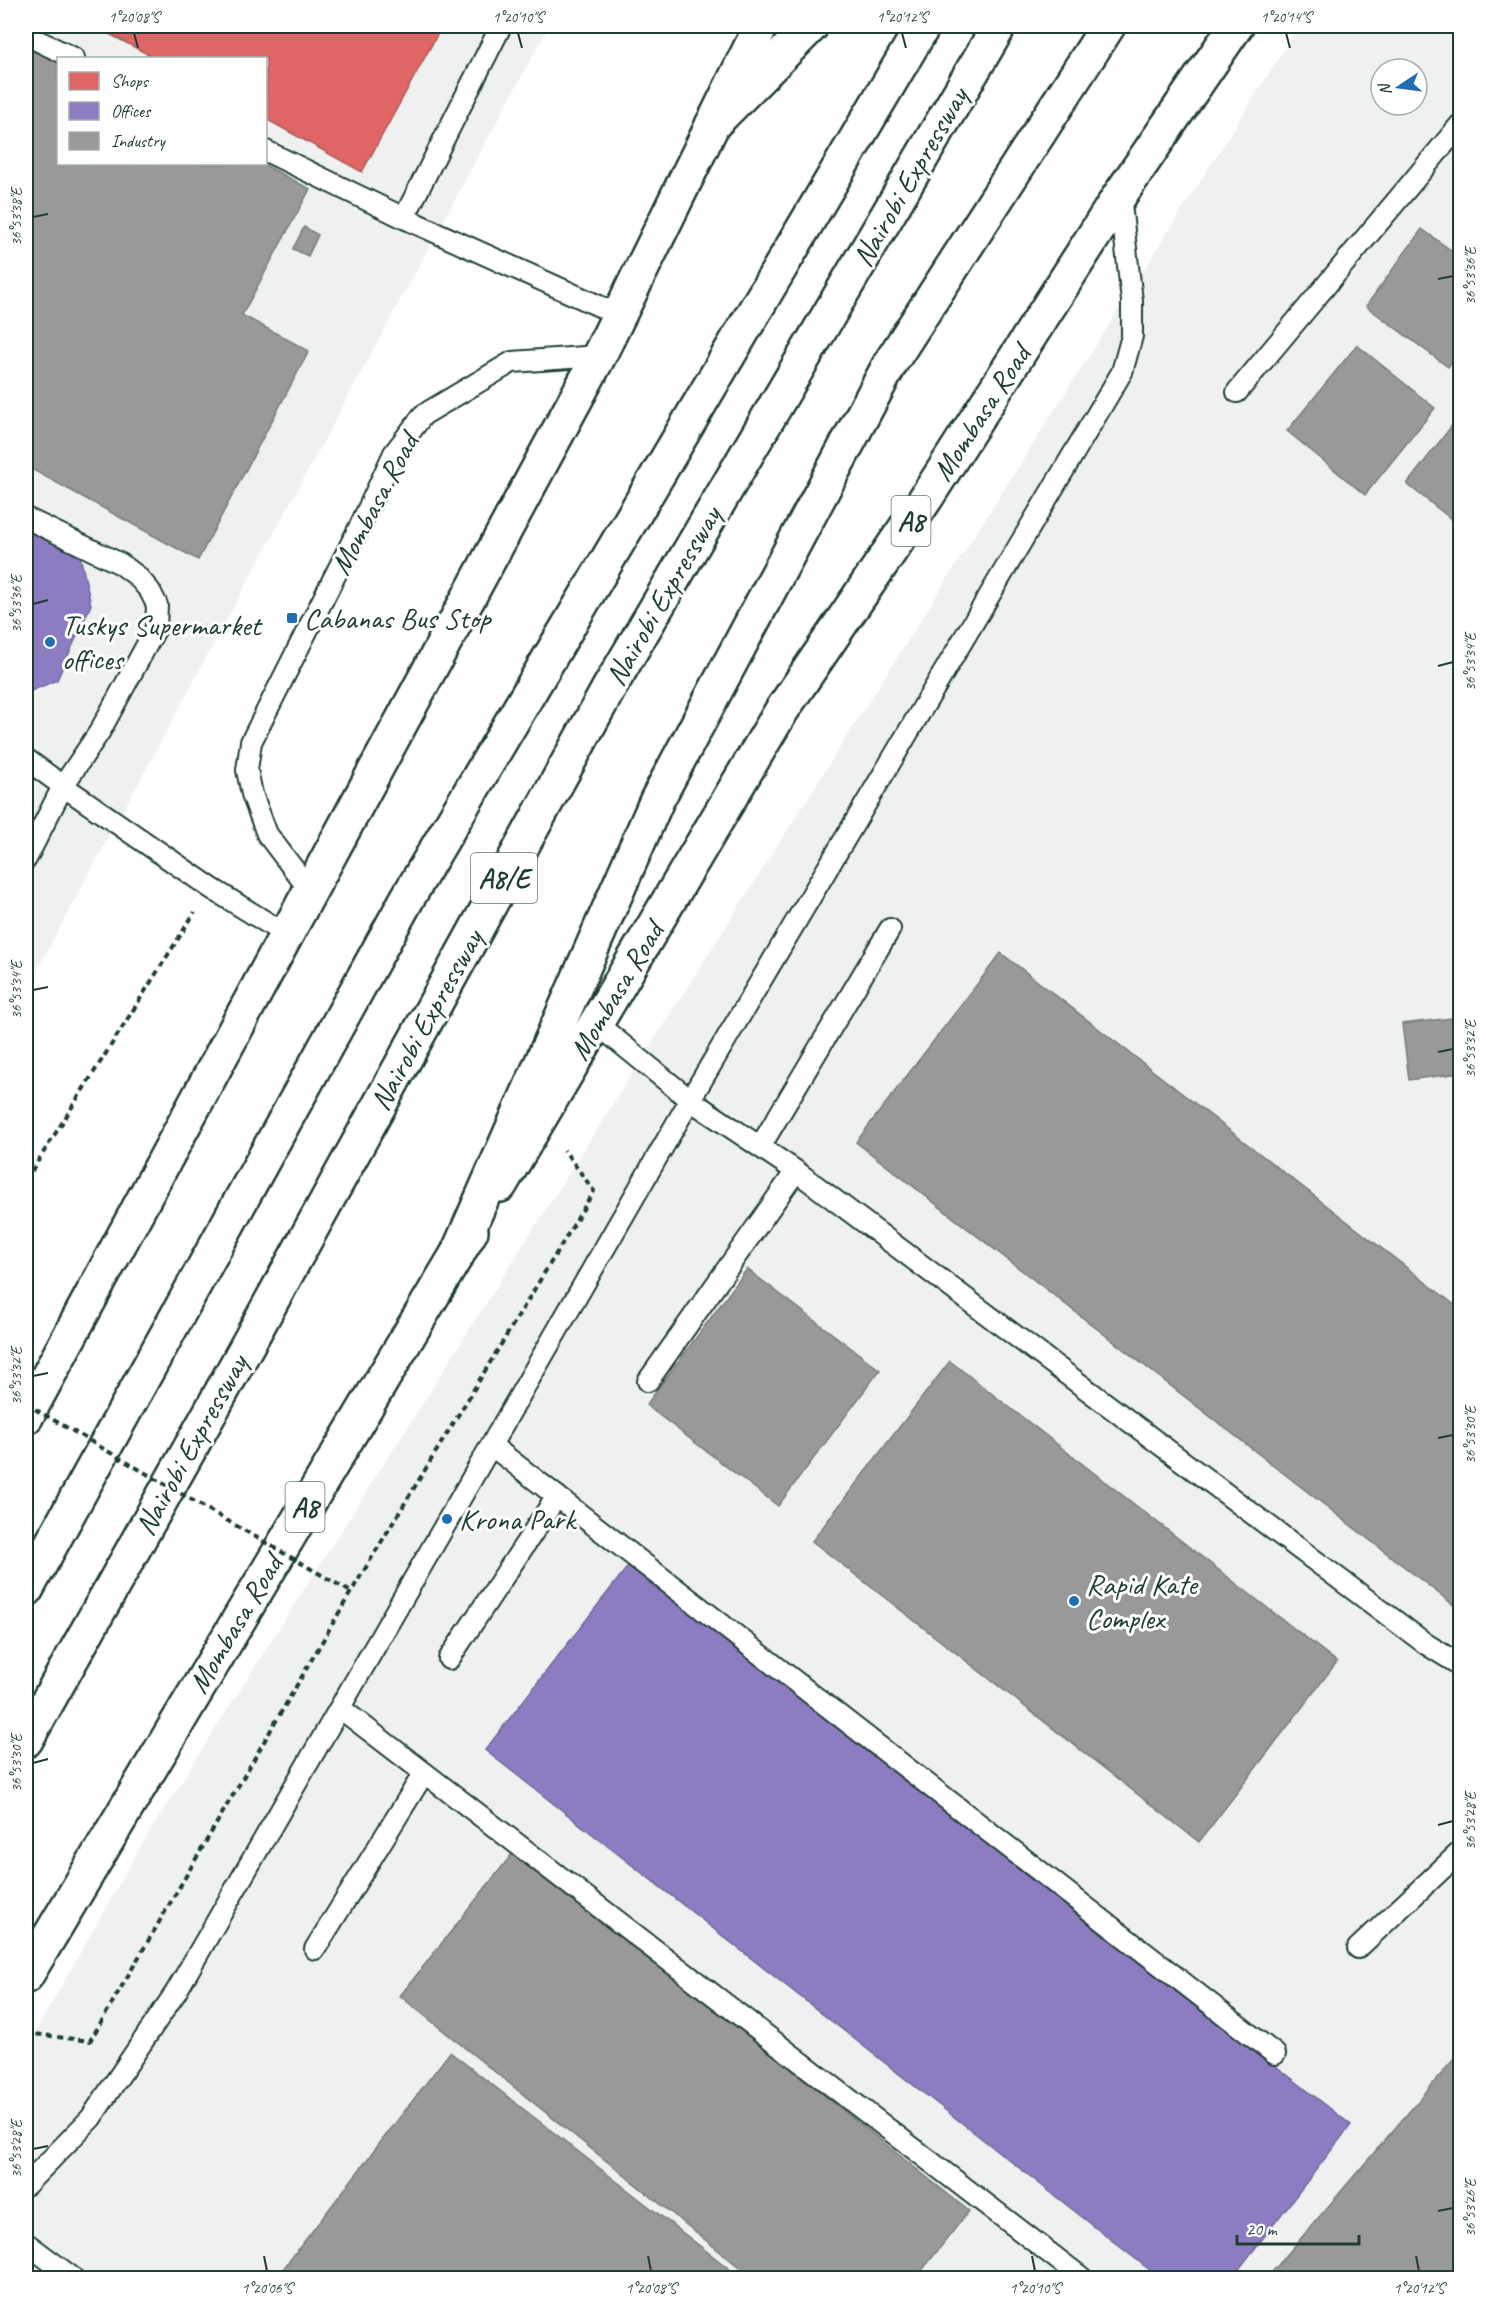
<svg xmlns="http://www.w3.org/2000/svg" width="1486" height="2304" font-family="Caveat,sans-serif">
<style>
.built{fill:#eef1f0;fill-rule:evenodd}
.shops{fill:#e06666;stroke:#a65a57;stroke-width:1.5}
.offices{fill:#8e7cc3;stroke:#6d6998;stroke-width:1.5}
.industry{fill:#999;stroke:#747d7b;stroke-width:1.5}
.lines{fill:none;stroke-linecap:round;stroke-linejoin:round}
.service-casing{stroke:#1f3d34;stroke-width:24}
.trunk-casing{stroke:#1f3d34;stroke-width:38}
.motorway-casing{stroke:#1f3d34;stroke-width:38}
.path{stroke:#1f3d34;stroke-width:4;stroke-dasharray:6 4.5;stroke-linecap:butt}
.service{stroke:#fff;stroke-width:20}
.trunk{stroke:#fff;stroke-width:33}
.motorway{stroke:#fff;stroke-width:33}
.path-bridge{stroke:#1f3d34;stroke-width:4;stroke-dasharray:6 4.5;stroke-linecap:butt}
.ticks{fill:none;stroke:#1f3d34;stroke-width:2}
.poi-dot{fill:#1f6fb2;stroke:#fff;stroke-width:2}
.labels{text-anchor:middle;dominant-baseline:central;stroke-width:6;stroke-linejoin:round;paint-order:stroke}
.shield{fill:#fff;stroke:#627771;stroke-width:1.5}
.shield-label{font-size:28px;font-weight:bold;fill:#1f3d34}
.street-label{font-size:30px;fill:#1f3d34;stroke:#fff}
.poi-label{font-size:30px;fill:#1f3d34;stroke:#fff;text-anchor:start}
.neatline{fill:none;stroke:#1f3d34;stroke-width:2}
.ticks-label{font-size:15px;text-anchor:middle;fill:#1f3d34}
</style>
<rect width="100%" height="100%" fill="#fff"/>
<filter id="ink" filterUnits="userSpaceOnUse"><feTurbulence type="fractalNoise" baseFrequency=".0167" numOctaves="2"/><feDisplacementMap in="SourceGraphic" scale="12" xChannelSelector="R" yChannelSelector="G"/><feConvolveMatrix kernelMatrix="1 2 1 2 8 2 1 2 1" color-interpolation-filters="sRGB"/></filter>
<g filter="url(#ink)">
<path class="built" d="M26,26H549L26,990ZM58,58H266V164H58Z
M1299,26H1460V2278H26V2048L142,1844ZM1381,69H1417V105H1381Z"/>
<path class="shops" d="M94,26H442L362,172L266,119V58H155Z"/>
<path class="offices" d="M26,525L79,551L91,605L57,680L26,693Z
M632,1561L1351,2125L1232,2278H1160L485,1750Z"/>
<path class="industry" d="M26,34L58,58V164H263L310,189L242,315L309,351L198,560L26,466Z
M304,227L318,235L308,256L293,249Z
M1422,229L1460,257V350L1448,367L1366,306Z
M1357,345L1435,408L1365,495L1287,431Z
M1460,415V526L1407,484Z
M1001,953L1460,1309V1610L856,1142Z
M1460,1017V1073L1409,1080L1402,1024Z
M747,1269L880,1370L778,1506L646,1405Z
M950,1361L1337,1662L1199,1842L812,1541Z
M516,1849L969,2211L916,2278H753L400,1996Z
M450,2052L741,2278H276Z
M1460,2052V2278H1267Z"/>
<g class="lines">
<defs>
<path id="service" d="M26,35L74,58
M266,151L404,218L619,315
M404,218L501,26
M1237,392L1460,125
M26,518L121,564L137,576L150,591L157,605L156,628L100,731L63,786L26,759
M26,859L63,786L211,888L287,935
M311,892L267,834L252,794L247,770L251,742L360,526L394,453L423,415L512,362L599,356
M597,1024L690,1100L796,1171L1426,1644L1460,1665
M760,1147L890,929
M648,1381L796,1171
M492,1446L1275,2054
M449,1659L557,1496
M340,1708L1082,2278
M1358,1948L1460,1852
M315,1949L424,1773
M26,2185L91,2118L176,1992L690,1100L1122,372L1132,336V301L1120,195
M26,2243L73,2278"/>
<path id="trunk" d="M500,1185L782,710L926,498L1120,195L1236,26
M26,1417L599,356L761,26
M26,1976L471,1231"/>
<path id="motorway" d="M712,125L811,26
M457,1255L657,800L891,362L1108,26
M26,1590L407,899L923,26
M26,1740L211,1411L609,688L999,26"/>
</defs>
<use href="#service" class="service-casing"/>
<use href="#trunk" class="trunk-casing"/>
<use href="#motorway" class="motorway-casing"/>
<path class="path" d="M26,1180L195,912
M26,2033L90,2041L351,1592L594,1191L564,1150"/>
<use href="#service" class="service"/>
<use href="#trunk" class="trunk"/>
<use href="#motorway" class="motorway"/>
<path class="path-bridge" d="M26,1404L351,1592"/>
</g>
</g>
<path class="ticks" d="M134,33L138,48M518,33L522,48M902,33L906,48M1286,33L1290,48M33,217L48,214M1438,279L1453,276M33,604L48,600M1438,666L1453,662M33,990L48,987M1438,1052L1453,1049M33,1376L48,1373M1438,1438L1453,1435M33,1763L48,1759M1438,1825L1453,1821M33,2149L48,2146M1438,2211L1453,2208M264,2256L267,2271M648,2256L651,2271M1032,2256L1035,2271M1416,2256L1419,2271"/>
<g class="poi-dot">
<rect x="286" y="612" width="12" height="12" rx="3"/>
<circle cx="50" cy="642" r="6"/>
<circle cx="447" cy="1519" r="6"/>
<circle cx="1074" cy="1601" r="6"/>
</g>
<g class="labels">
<g class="shield">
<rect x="891.5" y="496" width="39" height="50" rx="4.5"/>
<rect x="471" y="853" width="66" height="50" rx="4.5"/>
<rect x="285.5" y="1482" width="39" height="50" rx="4.5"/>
</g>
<g class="shield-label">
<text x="911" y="521">A8</text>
<text x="504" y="878">A8/E</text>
<text x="305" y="1507">A8</text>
</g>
<g class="street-label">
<text transform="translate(910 177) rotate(-60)">Nairobi Expressway</text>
<text transform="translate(981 413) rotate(-57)">Mombasa Road</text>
<text transform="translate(374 504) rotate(-62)">Mombasa Road</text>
<text transform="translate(663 596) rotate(-60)">Nairobi Expressway</text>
<text transform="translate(616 991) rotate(-59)">Mombasa Road</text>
<text transform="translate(426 1020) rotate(-61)">Nairobi Expressway</text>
<text transform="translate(191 1445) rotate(-61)">Nairobi Expressway</text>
<text transform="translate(235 1624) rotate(-59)">Mombasa Road</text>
</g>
<g class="poi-label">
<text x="304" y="618">Cabanas Bus Stop</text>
<text x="62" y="625">Tuskys Supermarket<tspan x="62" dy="34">offices</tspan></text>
<text x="459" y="1519">Krona Park</text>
<text x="1086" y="1584">Rapid Kate<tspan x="1086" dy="34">Complex</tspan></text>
</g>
</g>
<rect width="1486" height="2304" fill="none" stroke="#fff" stroke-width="66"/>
<rect x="57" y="57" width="210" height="108" fill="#ffffff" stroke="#a5b1ae" stroke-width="1.5"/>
<rect x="69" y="72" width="30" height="18" fill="#e06666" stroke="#a5b1ae" stroke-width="1.5"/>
<text x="111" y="87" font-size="18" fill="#1f3d34">Shops</text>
<rect x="69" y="102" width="30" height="18" fill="#8e7cc3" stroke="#a5b1ae" stroke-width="1.5"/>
<text x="111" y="117" font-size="18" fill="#1f3d34">Offices</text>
<rect x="69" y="132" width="30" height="18" fill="#999999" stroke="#a5b1ae" stroke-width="1.5"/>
<text x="111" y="147" font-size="18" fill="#1f3d34">Industry</text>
<g transform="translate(1399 87) rotate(257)"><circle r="28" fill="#ffffff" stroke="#a5b1ae" stroke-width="1.5"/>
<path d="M0-4.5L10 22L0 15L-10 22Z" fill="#1f6fb2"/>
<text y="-9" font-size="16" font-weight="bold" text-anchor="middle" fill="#1f3d34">N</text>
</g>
<path d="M1237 2235v9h122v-9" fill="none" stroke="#1f3d34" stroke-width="3"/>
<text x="1246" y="2235" font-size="18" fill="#1f3d34" stroke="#ffffff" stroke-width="4.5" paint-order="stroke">20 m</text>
<rect x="33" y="33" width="1420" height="2238" class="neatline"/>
<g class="ticks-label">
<text x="134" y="22">1°20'08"S</text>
<text x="518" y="22">1°20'10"S</text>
<text x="902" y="22">1°20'12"S</text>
<text x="1286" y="22">1°20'14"S</text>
<text transform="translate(16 217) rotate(-90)" y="5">36°53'38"E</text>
<text transform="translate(1470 276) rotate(-90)" y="5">36°53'36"E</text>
<text transform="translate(16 604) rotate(-90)" y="5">36°53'36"E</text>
<text transform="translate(1470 662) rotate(-90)" y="5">36°53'34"E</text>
<text transform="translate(16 990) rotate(-90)" y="5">36°53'34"E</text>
<text transform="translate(1470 1049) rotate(-90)" y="5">36°53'32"E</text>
<text transform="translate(16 1376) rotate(-90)" y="5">36°53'32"E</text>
<text transform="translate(1470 1435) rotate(-90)" y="5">36°53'30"E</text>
<text transform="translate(16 1763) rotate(-90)" y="5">36°53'30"E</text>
<text transform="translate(1470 1821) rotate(-90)" y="5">36°53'28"E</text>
<text transform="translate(16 2149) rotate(-90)" y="5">36°53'28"E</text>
<text transform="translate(1470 2208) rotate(-90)" y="5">36°53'26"E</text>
<text x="267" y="2293">1°20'06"S</text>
<text x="651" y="2293">1°20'08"S</text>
<text x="1035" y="2293">1°20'10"S</text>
<text x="1419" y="2293">1°20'12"S</text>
</g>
</svg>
